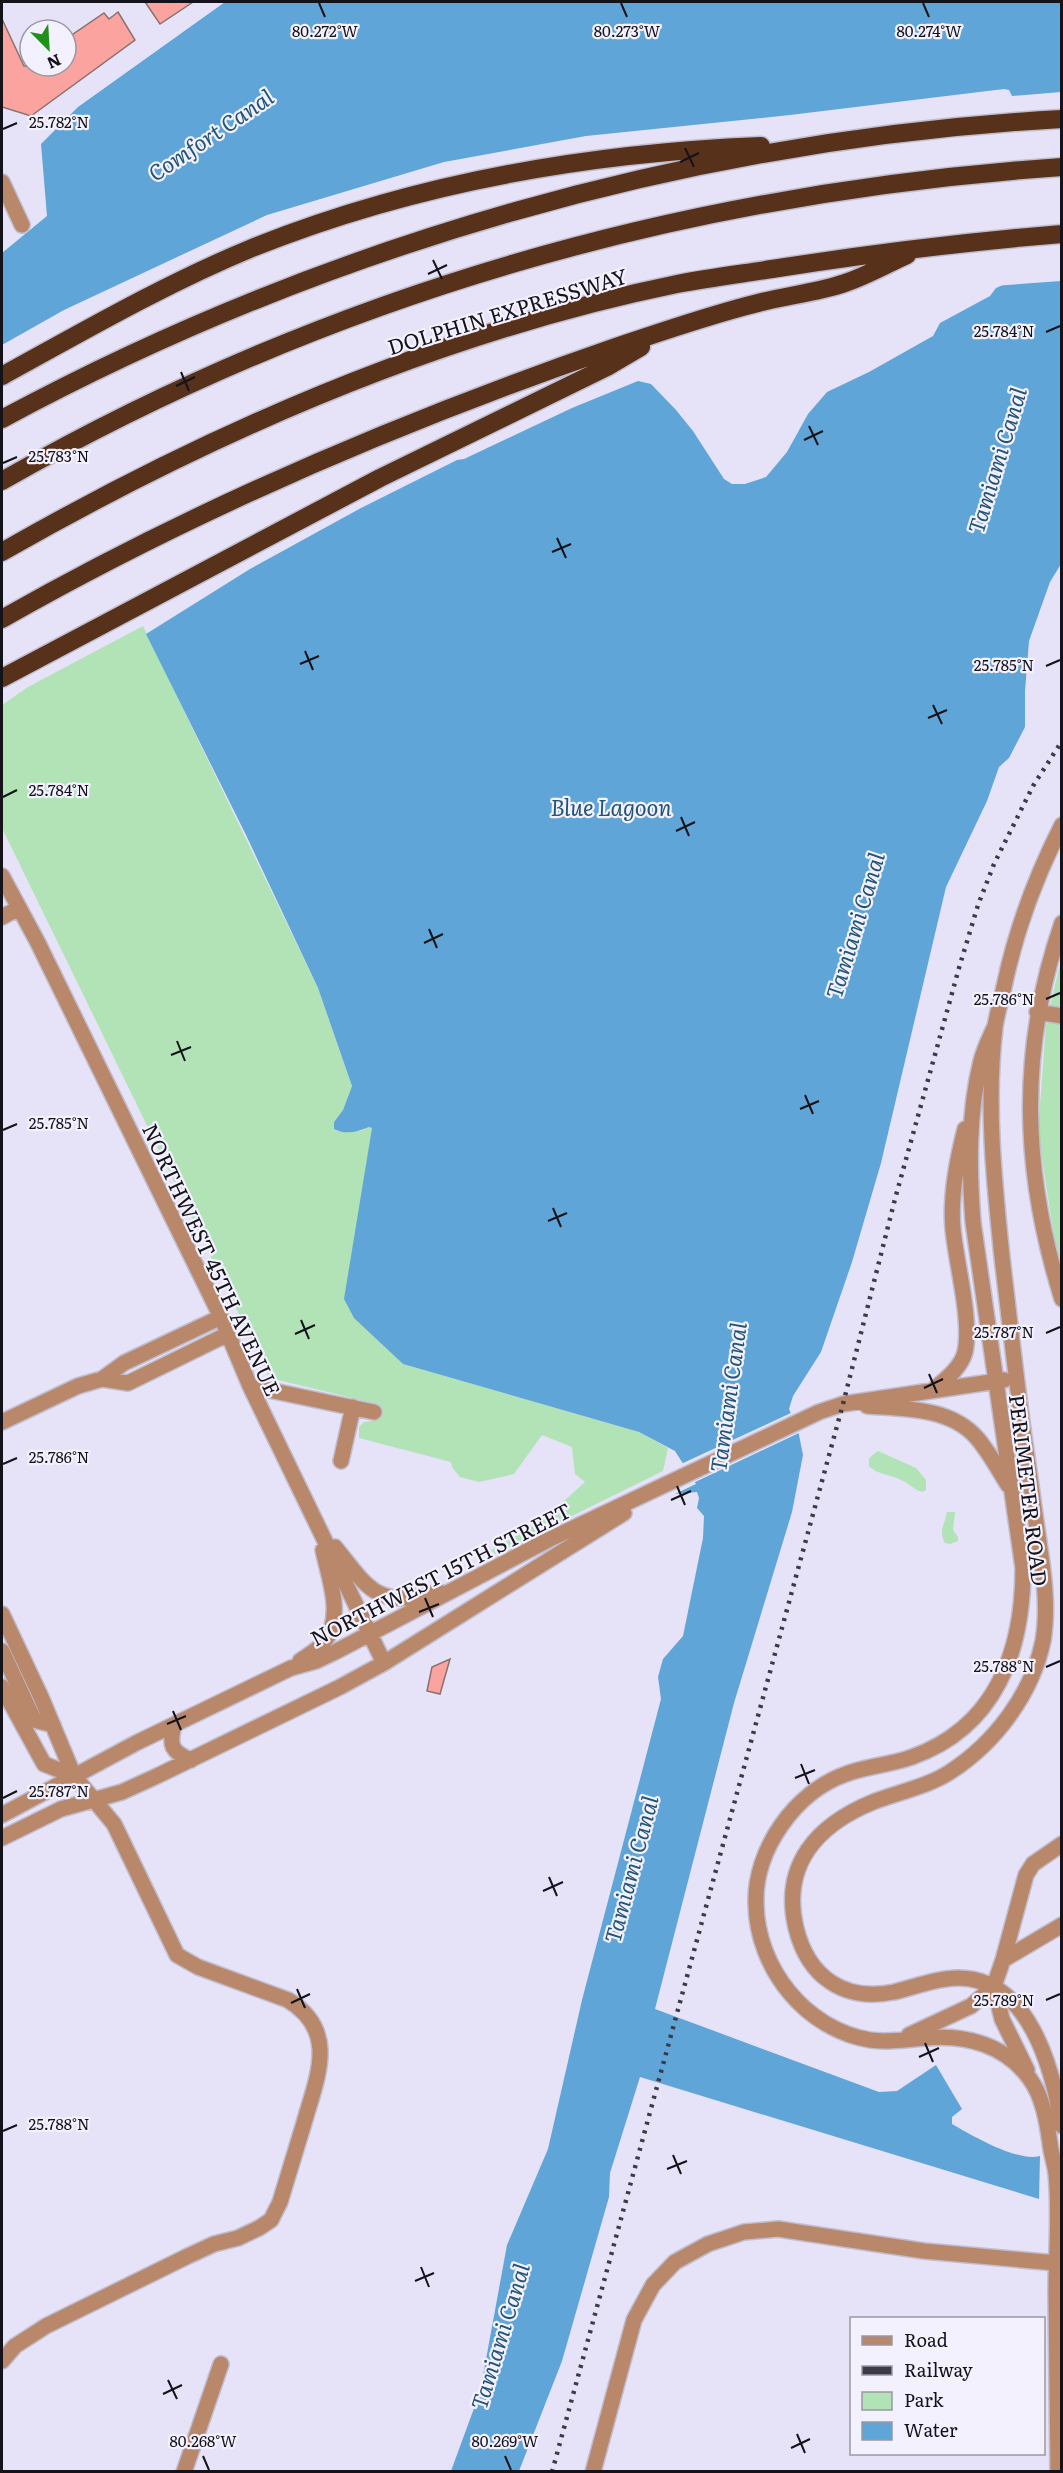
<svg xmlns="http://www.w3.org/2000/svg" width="1063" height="2473" font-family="Literata,serif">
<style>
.green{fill:#b1e3b7}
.water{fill:#60a5d8}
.pier{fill:#e6e2f7}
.building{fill:#fba49f;stroke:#88716f;stroke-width:1.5}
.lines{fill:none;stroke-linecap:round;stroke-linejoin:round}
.minor-casing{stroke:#c0bdcf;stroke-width:18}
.highway-casing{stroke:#c0bdcf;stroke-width:21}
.minor{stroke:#b9886b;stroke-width:15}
.highway{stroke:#573119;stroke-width:18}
.rail{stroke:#3c3a44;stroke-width:4.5;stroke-dasharray:3 6;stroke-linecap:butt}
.ticks{fill:none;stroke:#14131a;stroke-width:2}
.labels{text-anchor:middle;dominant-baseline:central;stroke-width:4.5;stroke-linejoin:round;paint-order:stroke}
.street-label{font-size:21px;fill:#14131a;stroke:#f3f1fe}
.water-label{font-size:22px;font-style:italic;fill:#215477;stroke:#f3f1fe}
.ticks-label{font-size:15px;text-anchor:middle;fill:#14131a;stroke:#f3f1fe;stroke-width:4.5;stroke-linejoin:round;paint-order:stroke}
</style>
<rect width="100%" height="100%" fill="#e6e2f7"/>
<path class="green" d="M143,626L318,988L352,1086L343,1110L334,1122V1129L337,1131H361L369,1127L372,1128L351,1313L403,1364L639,1432L668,1448L663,1471L495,1554L491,1550L543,1520L585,1482L575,1474L572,1447L542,1435L514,1474L479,1482L460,1477L452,1467L451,1462L359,1438V1427L364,1422L372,1421L377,1404L270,1378L2,828V705L28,687Z
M1061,960V1013L1056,1012L1050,1006Z
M1050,1021L1061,1022V1263L1054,1236L1038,1132L1046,1025Z
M878,1451L916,1468L926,1480V1490L922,1492C914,1490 909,1483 901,1480C890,1474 878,1475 869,1466V1458Z
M947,1512H955L953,1530L958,1537V1541L950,1544L945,1543C938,1531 945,1524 947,1512Z"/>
<path class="water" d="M225,2H1061V92L1012,96L1009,90L1004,89L790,115L586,136L444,162L267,215L64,310L2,345V253L47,216L41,144L78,107Z
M1061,131V564L1050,582L1029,641L1025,691V727L1009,758L999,767L987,801L946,887L881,1163L852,1262L821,1352L793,1396L789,1409L798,1430L803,1455L792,1512L734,1703L655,2009L879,2092L897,2091L936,2065L962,2109L952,2117V2124C973,2136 1017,2162 1040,2156L1039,2199L640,2077L610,2173L609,2197L562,2361L519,2471H451L480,2392L507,2245L548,2149L582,2000L661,1699L658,1677L663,1659L683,1636L703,1538L704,1516L697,1508L699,1498L697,1492L675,1494L696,1484L675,1451L639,1432L403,1364L354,1318L344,1299L372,1128L369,1127C358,1132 345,1135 334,1129V1122L343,1110L352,1086L318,988L247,837L146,634L250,569L361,508L457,460L464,459L572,408L638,381L651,384L676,410L693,431L724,479L732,484H745L766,477L787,452L808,414L827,392L869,372L933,336L940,323L990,296L996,288L1012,281Z"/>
<path class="pier" d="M1062,128L1061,281L993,286L1010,279L1055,148L1059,130Z
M793,1412L801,1432L674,1492L692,1483L681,1464Z"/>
<path class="building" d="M145,2H193L160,24Z
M118,12L135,40L31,116L2,107V19L24,66H66V39L104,13L109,19Z
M450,1659L440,1694L427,1691L432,1667Z"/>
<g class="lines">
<defs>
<path id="minor" d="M2,182L22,225
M1062,825C1035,878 1016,929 1004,987C1001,1000 997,1014 995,1027C986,1103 994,1181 1002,1257C1009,1317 1016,1377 1024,1437C1029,1469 1033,1502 1038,1535C1043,1569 1049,1606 1043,1641C1032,1694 995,1743 950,1772C927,1787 898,1792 873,1802C817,1825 781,1865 796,1928C808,1977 844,2002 894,1992C915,1987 936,1978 958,1978C1029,1978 1053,2069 1062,2126
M2,876L38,943L221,1317L250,1386L384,1663
M2,917L19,908
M1062,923C1018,1051 1022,1171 1062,1299
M1037,1012L1062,1016
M995,1026C990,1037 984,1049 981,1061C968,1113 969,1169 973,1222L1023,1568C1023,1651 996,1727 912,1757C890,1765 867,1766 846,1774C795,1792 754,1850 756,1904C757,1968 805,2029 870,2040C889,2043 907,2039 926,2038C965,2034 1006,2045 1030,2079C1043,2097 1047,2122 1050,2143C1051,2154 1055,2164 1056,2174C1060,2210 1056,2255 1056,2292C1057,2352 1057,2412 1058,2472
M102,1379L128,1383L228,1334
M250,1386L374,1412
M933,1390C945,1380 961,1368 965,1352C972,1320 956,1263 953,1229C950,1197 957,1160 965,1129
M867,1406C904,1409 950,1407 977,1438C989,1452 998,1469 1008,1485
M2,1422L78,1386L102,1379L124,1363L221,1317
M341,1461L353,1407
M335,1547C371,1592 377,1608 439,1592
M2,1614L41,1697L74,1776L114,1824L177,1955L198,1967L288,2000C339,2031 317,2077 304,2123C296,2149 288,2176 280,2202L271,2220L259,2228L238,2238L214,2244L188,2256L46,2326L15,2346L2,2361
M2,1651L34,1720L53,1725
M300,1661C308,1655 317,1651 323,1643C345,1618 329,1579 323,1550
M2,1687L44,1764L74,1776
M174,1725C169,1745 171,1752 191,1760
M2,1815L136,1743L291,1668L316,1661L335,1652L548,1540L819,1412L843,1404L1004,1380
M2,1838L61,1809L122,1792L157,1776L340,1687L384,1663L624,1513
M1003,1960L1026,1875L1033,1864L1062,1844
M994,1986L1002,2019L1027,2070
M909,2035L971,2006L994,1986L1003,1960L1062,1925
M184,2472L221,2364
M593,2472L634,2320L653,2285L675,2262L708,2244L744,2232L778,2229L924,2251L1056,2263"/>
<path id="highway" d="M2,376C84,331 165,284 252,248C414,183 587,153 761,146
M2,419C325,245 694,139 1062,119
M2,481C331,293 685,193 1062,167
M2,552C210,433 442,332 677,284C709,278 740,274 772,269C868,254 964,242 1062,234
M2,619C195,509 402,421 613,348C661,332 709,315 758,303C785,296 819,292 845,283C866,276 887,264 907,255
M2,678L380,478L607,367L641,347"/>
</defs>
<use href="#minor" class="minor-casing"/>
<use href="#highway" class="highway-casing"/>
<use href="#minor" class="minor"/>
<use href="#highway" class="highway"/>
<path class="rail" d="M552,2472L843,1404L895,1199L959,968L978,905L994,864L1033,786L1062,741"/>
</g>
<path class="ticks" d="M319,3L325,17M621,3L627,17M923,3L929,17M3,129L17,123M685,148L694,167M680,162L699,153M433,260L442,279M428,274L447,265M1046,332L1060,326M181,372L189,391M176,386L195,377M809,426L818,445M804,440L823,431M3,463L17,457M557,538L566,558M552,552L571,544M305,651L313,670M300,664L319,656M1046,666L1060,660M933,705L942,724M928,718L947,710M3,797L17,790M681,817L689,836M676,831L695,822M429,929L437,948M424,943L443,934M1046,999L1060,993M177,1041L185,1061M171,1055L191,1047M805,1095L813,1114M800,1109L819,1101M3,1130L17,1124M553,1208L561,1227M548,1221L567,1213M301,1320L309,1339M1046,1333L1060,1327M295,1334L315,1325M929,1374L937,1393M924,1388L943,1379M3,1464L17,1458M677,1486L685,1505M671,1500L691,1491M425,1598L433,1617M419,1612L439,1604M1046,1667L1060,1661M173,1711L181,1730M167,1724L186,1716M801,1764L809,1784M795,1778L815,1770M3,1798L17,1791M549,1877L557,1896M543,1891L563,1882M297,1989L305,2008M1046,2000L1060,1994M291,2003L310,1994M925,2043L933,2062M919,2057L939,2048M3,2131L17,2125M673,2155L681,2174M667,2169L687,2161M421,2267L429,2287M415,2281L434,2273M168,2380L177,2399M163,2394L182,2385M797,2434L805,2453M791,2448L810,2439M203,2456L209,2470M505,2456L511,2470"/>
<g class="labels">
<g class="street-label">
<text transform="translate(507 310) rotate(-17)">DOLPHIN EXPRESSWAY</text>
<text transform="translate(213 1259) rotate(65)">NORTHWEST 45TH AVENUE</text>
<text transform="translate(1030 1490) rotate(83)">PERIMETER ROAD</text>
<text transform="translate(440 1573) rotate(-27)">NORTHWEST 15TH STREET</text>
</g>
<g class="water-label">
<text transform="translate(210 134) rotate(-34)">Comfort Canal</text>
<text transform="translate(996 460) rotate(-73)">Tamiami Canal</text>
<text x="611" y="806">Blue Lagoon</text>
<text transform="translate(854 925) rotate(-73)">Tamiami Canal</text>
<text transform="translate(727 1397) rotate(-82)">Tamiami Canal</text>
<text transform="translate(630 1869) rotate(-75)">Tamiami Canal</text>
<text transform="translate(499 2336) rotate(-73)">Tamiami Canal</text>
</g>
</g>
<g class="ticks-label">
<text x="325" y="37">80.272°W</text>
<text x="627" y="37">80.273°W</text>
<text x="929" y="37">80.274°W</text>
<text x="59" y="128">25.782°N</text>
<text x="1004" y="337">25.784°N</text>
<text x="59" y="462">25.783°N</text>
<text x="1004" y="671">25.785°N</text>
<text x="59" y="796">25.784°N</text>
<text x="1004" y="1005">25.786°N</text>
<text x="59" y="1129">25.785°N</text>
<text x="1004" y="1338">25.787°N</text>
<text x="59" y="1463">25.786°N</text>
<text x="1004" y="1672">25.788°N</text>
<text x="59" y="1797">25.787°N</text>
<text x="1004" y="2006">25.789°N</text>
<text x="59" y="2130">25.788°N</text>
<text x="203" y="2447">80.268°W</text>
<text x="505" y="2447">80.269°W</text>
</g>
<rect width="1063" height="2473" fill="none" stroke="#14131a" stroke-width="6"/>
<rect x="850" y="2317" width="195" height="138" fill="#f3f1fe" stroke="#9a98a3" stroke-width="1.5"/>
<rect x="862" y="2336" width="30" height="9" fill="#b9886b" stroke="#9a98a3" stroke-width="1.5"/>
<text x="904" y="2347" font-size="18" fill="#14131a">Road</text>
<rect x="862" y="2366" width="30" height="9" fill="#3c3a44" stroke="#9a98a3" stroke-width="1.5"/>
<text x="904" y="2377" font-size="18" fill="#14131a">Railway</text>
<rect x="862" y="2392" width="30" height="18" fill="#b1e3b7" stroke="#9a98a3" stroke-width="1.5"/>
<text x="904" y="2407" font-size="18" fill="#14131a">Park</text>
<rect x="862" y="2422" width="30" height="18" fill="#60a5d8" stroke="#9a98a3" stroke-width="1.5"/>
<text x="904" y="2437" font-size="18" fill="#14131a">Water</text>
<g transform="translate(48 48) rotate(156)"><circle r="28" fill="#f3f1fe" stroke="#9a98a3" stroke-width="1.5"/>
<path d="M0-4.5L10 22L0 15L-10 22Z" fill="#1f911a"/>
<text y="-9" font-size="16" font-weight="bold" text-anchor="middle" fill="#14131a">N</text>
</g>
</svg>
